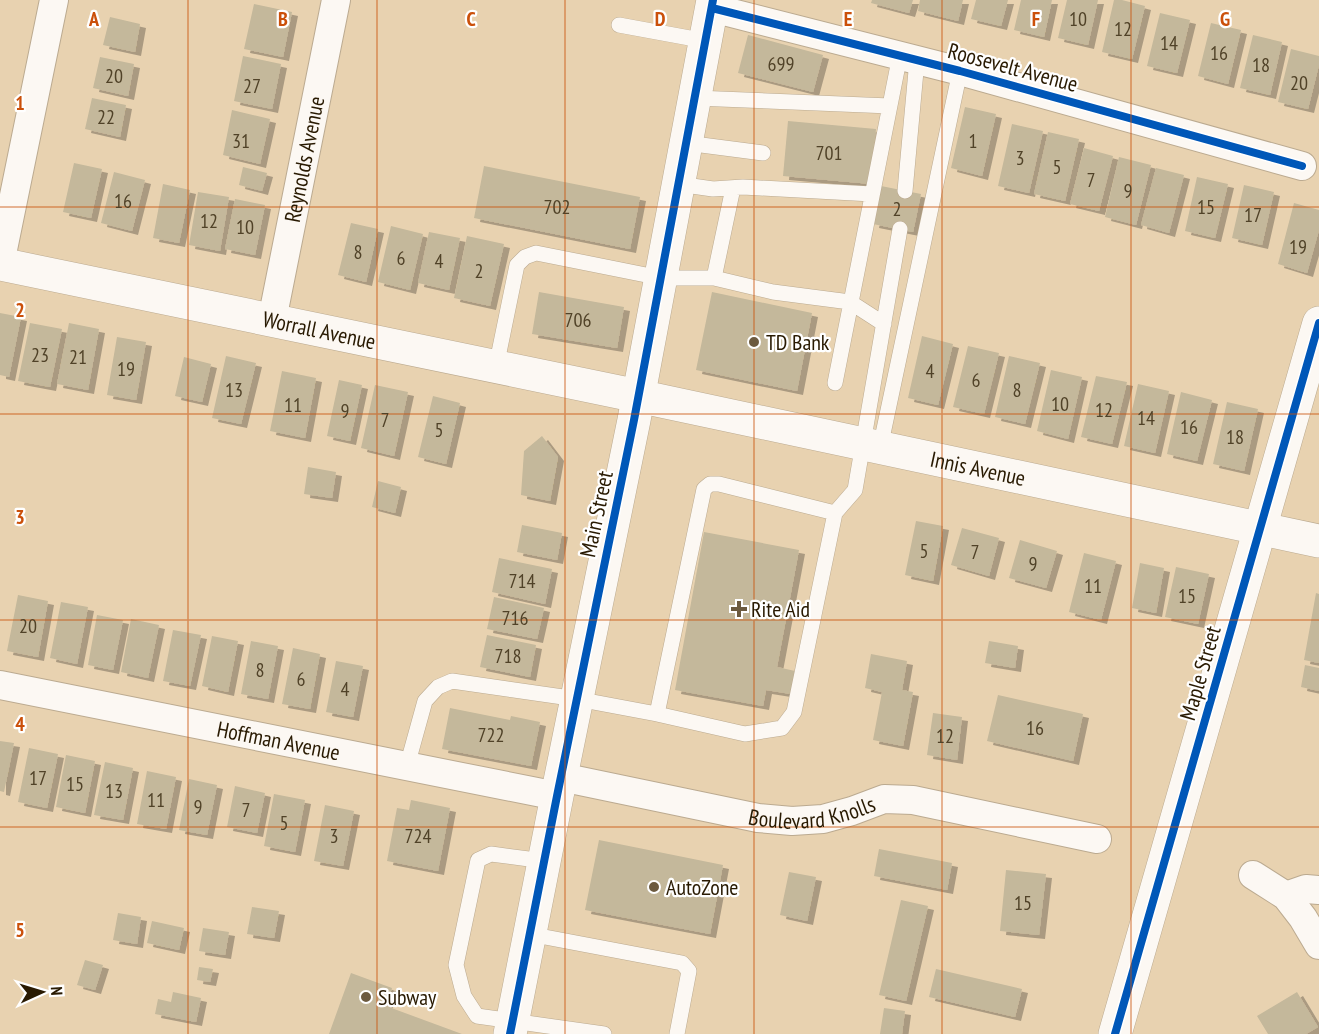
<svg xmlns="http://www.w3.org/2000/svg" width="1319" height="1034" font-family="'PT Sans Narrow',sans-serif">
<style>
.building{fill:#c4b89b;filter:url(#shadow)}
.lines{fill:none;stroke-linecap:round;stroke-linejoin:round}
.lane-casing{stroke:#bbaa90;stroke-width:16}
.street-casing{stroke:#bbaa90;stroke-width:30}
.secondary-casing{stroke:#bbaa90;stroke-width:34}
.highway-casing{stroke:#bbaa90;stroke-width:34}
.lane{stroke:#fcf8f3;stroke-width:15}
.street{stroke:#fcf8f3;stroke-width:28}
.secondary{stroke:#fcf8f3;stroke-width:33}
.highway{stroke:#fcf8f3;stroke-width:33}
.cycleway-casing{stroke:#fff;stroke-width:11}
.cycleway{stroke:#0057b8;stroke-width:8}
.grid{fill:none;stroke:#cb500a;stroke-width:1.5;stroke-opacity:0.55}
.poi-dot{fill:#6c5a3f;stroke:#fff;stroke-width:2}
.labels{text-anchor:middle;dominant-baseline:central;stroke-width:4.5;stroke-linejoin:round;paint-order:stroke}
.number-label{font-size:20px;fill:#504228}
.street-label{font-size:22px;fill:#291a02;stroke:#fff}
.poi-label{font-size:22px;fill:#291a02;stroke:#fff;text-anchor:start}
.grid-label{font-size:20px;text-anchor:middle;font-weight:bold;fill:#cb500a;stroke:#fff;stroke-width:4.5;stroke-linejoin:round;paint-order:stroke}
</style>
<defs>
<filter id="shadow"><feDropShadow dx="6" dy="4" stdDeviation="0" flood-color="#0004"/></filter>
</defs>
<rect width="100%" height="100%" fill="#e8d2b0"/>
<path class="building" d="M872,0H913L909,13L871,3Z
M920,0H963L958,21L918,11Z
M976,0H1008L1001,26L971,19Z
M1021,0H1052L1044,37L1014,30Z
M1067,0H1098L1088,45L1058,38Z
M1114,0H1122L1145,6L1132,59L1102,52Z
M254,4L292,12L283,57L244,49Z
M1160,13L1190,20L1177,73L1147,66Z
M110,17L140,24L135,52L103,45Z
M1211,23L1241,30L1228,84L1198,76Z
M748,35L823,55L813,92L738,73Z
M1253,35L1282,42L1270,95L1240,88Z
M1291,49L1319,56V65L1308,109L1278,102Z
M243,56L281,64L272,109L234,101Z
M100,57L134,64L128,96L93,88Z
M92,98L126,105L120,137L85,129Z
M965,107L996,114L982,176L951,168Z
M232,110L270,119L260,164L223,155Z
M788,121L876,129L871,184L783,176Z
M1012,124L1043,131L1029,193L998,186Z
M1048,132L1079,139L1065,201L1034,194Z
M1084,148L1113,156L1099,211L1070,204Z
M1119,157L1151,165L1136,225L1105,217Z
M74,163L102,169L91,218L63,212Z
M484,166L640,197L630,249L474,218Z
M243,167L267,173L262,191L239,185Z
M1156,168L1184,175L1169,233L1141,225Z
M114,172L145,180L132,231L101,223Z
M1197,177L1228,184L1215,238L1185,231Z
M163,184L190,190L179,243L153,238Z
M1244,185L1274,192L1262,245L1232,238Z
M881,186L921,194L913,232L873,224Z
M198,192L229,197L220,251L189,245Z
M235,199L265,205L255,255L225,249Z
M1294,203L1319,210V230L1307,273L1278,264Z
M351,223L378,229L366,282L338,275Z
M391,226L423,234L410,290L378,282Z
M429,232L460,238L449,290L418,283Z
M467,236L504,244L490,306L454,298Z
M539,292L624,307L617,348L532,334Z
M712,292L812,313L797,391L696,370Z
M0,313L21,317L9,377L0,375Z
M30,323L62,329L50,387L18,381Z
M69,323L99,329L88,390L57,384Z
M922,336L953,344L938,405L908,398Z
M117,337L146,342L136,400L107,395Z
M968,346L999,353L984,414L953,407Z
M226,356L256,363L241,424L212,418Z
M1009,356L1040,363L1025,424L995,417Z
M184,357L211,364L202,402L175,396Z
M1051,370L1082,377L1068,439L1037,431Z
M282,371L316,378L305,438L270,431Z
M1096,376L1127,382L1112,444L1081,437Z
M339,380L362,385L350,441L327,436Z
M1138,384L1169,391L1155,453L1124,446Z
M375,385L408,392L394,456L361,448Z
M1181,392L1212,400L1197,461L1167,454Z
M433,396L460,403L446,464L418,457Z
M1227,402L1258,409L1244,471L1213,464Z
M542,436L558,457L550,501L521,495L524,451Z
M308,467L336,472L332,498L304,494Z
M378,481L401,487L395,513L372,507Z
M916,521L943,526L933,581L905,575Z
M522,525L562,533L557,560L517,552Z
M962,528L999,538L989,576L951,565Z
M704,532L799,550L777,667L795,671L791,694L766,690L763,706L675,690Z
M1020,540L1057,551L1046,588L1009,578Z
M1084,553L1116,561L1101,620L1069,612Z
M499,558L552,569L545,604L492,592Z
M1140,563L1164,568L1156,613L1132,608Z
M1176,567L1209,574L1198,624L1165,617Z
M1316,593L1319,594V663L1304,660Z
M18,595L48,601L38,657L7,651Z
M494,597L544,608L537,639L487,629Z
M61,602L88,607L77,664L50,658Z
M97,615L123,620L113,670L88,665Z
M131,619L159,625L148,678L121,672Z
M173,630L201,635L190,686L163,681Z
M487,635L536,645L530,677L480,667Z
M212,636L238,641L228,692L202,686Z
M251,641L278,646L268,699L241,694Z
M989,641L1018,646L1015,668L985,663Z
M293,648L320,654L310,709L282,704Z
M871,654L907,661L902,690L913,692L903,746L873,740L882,692L865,688Z
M336,661L363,666L353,717L326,712Z
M1305,665L1319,668V691L1301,687Z
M998,695L1083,714L1073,761L987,741Z
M450,708L510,720L511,716L540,722L531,766L442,749Z
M933,713L962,717L957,760L927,755Z
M0,741L14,743L4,792L0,791Z
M29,748L58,754L47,808L18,802Z
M66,755L95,761L85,813L56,807Z
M105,762L133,768L123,820L94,815Z
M147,771L176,777L166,829L137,824Z
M189,779L217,785L207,835L179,830Z
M235,786L265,793L257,833L227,827Z
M274,794L305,800L295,852L264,846Z
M411,800L450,808L438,871L387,861L397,808L409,810Z
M325,805L354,811L343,866L314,861Z
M599,840L723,865L710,934L585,910Z
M879,849L952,863L947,890L874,876Z
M1006,870L1046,874L1039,935L1000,931Z
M789,872L816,877L807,921L780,915Z
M901,900L928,906L906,1001L879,995Z
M252,907L279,911L274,938L247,934Z
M118,913L141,917L137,944L113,940Z
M152,921L184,928L179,950L147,943Z
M203,928L229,932L225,955L199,951Z
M85,960L103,965L95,990L77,985Z
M199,967L213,969L210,982L197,980Z
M936,969L1022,989L1015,1017L929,997Z
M351,973L392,988L386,1006L462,1034H329Z
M173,992L201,998L196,1022L155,1014L158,999L171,1002Z
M1297,992L1318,1027L1306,1034H1268L1257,1016Z
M884,1008L905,1011L902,1034H880Z"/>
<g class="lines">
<defs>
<path id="lane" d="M619,25L706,41
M695,98L890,106
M686,143L763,153
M678,184L713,189L743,187L872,194
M905,191L917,60
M714,278L733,188
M496,367L517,265L525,257L536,253L661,278H714L773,292L850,302L884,324
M835,383L900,55
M880,448L960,71
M657,714L704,489L710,484H719L835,513
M407,766L425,701L438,687L452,681L577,699L657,714L745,734L782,728L794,712L835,513L855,490L900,229
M544,861L491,854L478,860L456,965L464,996L477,1016L604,1034
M529,934L682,963L689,971L677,1034"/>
<g id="street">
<path d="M712,8L960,71L1302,166"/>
<path d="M0,264L54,0"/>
<path id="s1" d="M272,320L336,0"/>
<path id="s2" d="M0,685L557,796"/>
<path id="s3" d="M561,777L758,818L792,821L823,819L852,811L884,799L913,800L1097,839"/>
<path d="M1253,875L1286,896L1303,918L1319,945"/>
<path d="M1286,896L1306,889L1319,890"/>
</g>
<g id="secondary">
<path id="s4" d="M0,264L638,396L1319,541"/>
<path d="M510,1034L557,796L634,420L713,0"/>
</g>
<path id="highway" d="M1115,1034L1319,323"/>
</defs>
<use href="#lane" class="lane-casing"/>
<use href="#street" class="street-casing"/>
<use href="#secondary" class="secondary-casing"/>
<use href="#highway" class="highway-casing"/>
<use href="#lane" class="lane"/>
<use href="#street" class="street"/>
<use href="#secondary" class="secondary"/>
<use href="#highway" class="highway"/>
<defs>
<path id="cycleway" d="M712,8L960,71L1302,166
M510,1034L557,796L634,420L713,0
M1115,1034L1319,323"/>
</defs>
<use href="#cycleway" class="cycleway-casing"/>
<use href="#cycleway" class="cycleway"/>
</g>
<path class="grid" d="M188,0V1034M377,0V1034M565,0V1034M754,0V1034M942,0V1034M1131,0V1034M0,207H1319M0,414H1319M0,620H1319M0,827H1319"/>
<g class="poi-dot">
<circle cx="754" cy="342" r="6"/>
<path d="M736 600h6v6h6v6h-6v6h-6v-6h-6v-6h6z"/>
<circle cx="654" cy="887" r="6"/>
<circle cx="366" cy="997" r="6"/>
</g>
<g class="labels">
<g class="number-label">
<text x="1078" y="19">10</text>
<text x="1123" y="29">12</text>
<text x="1169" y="43">14</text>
<text x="1219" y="53">16</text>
<text x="781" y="64">699</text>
<text x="1261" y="65">18</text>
<text x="114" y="76">20</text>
<text x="1299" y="83">20</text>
<text x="252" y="86">27</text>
<text x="106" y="117">22</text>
<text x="241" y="141">31</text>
<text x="973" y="141">1</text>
<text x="829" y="153">701</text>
<text x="1020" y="158">3</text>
<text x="1057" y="167">5</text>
<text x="1091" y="180">7</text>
<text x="1128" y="191">9</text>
<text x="123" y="201">16</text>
<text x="557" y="207">702</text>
<text x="1206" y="207">15</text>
<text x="897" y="209">2</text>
<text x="1253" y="215">17</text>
<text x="209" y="221">12</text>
<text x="245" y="227">10</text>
<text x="1298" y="247">19</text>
<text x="358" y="252">8</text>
<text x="401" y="258">6</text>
<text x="439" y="261">4</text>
<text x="479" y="271">2</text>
<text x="578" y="320">706</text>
<text x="40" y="355">23</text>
<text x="78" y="357">21</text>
<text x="126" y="369">19</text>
<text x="930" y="371">4</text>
<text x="976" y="380">6</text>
<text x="234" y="390">13</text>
<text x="1017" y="390">8</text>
<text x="1060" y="404">10</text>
<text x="293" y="405">11</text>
<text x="1104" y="410">12</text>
<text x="345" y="411">9</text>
<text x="1146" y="418">14</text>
<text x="385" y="420">7</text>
<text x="1189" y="427">16</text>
<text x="439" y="430">5</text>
<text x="1235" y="437">18</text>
<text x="924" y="551">5</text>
<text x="975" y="552">7</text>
<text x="1033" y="564">9</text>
<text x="522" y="581">714</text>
<text x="1093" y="586">11</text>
<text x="1187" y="596">15</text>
<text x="515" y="618">716</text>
<text x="28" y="626">20</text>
<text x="508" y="656">718</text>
<text x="260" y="670">8</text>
<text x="301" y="679">6</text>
<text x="345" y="689">4</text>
<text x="1035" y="728">16</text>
<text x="491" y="735">722</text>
<text x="945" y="736">12</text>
<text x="38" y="778">17</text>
<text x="75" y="784">15</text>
<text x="114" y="791">13</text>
<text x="156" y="800">11</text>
<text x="198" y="807">9</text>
<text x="246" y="810">7</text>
<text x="284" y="823">5</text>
<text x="334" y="836">3</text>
<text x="418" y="836">724</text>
<text x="1023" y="903">15</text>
</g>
<g class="street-label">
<text transform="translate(1013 67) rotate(15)">Roosevelt Avenue</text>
<text stroke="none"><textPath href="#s1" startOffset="164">Reynolds Avenue</textPath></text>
<text stroke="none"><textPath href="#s4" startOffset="326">Worrall Avenue</textPath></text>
<text stroke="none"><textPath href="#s4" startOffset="999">Innis Avenue</textPath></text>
<text transform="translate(596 514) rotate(-78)">Main Street</text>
<text transform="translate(1200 673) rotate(-74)">Maple Street</text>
<text stroke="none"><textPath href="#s2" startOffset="284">Hoffman Avenue</textPath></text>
<text stroke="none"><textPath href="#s3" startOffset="256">Boulevard Knolls</textPath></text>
</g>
<g class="poi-label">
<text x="766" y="342">TD Bank</text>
<text x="751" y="609">Rite Aid</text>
<text x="666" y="887">AutoZone</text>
<text x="378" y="997">Subway</text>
</g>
</g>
<g class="grid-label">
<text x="94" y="26">A</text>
<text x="283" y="26">B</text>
<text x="471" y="26">C</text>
<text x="660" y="26">D</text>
<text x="848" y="26">E</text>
<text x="1036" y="26">F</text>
<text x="1225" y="26">G</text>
<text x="20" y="110">1</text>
<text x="20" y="317">2</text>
<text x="20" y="524">3</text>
<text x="20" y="731">4</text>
<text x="20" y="937">5</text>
</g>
<g transform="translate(42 992) rotate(86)" stroke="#ffffff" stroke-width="4.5" paint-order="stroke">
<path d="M0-4.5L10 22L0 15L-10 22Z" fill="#291a02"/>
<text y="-9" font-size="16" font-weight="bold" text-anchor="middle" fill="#291a02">N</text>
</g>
</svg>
